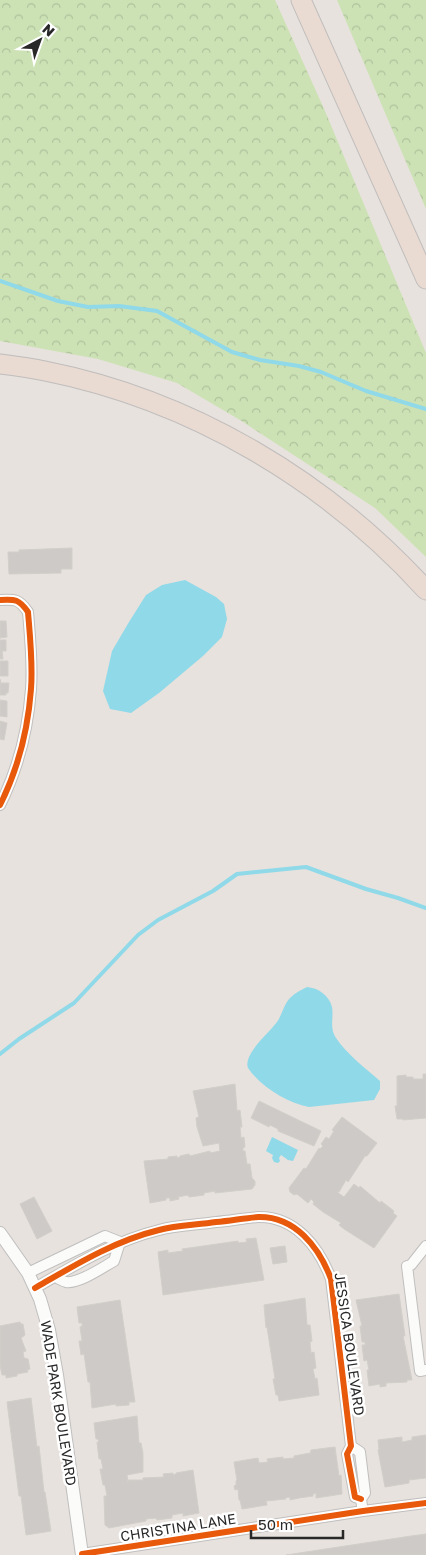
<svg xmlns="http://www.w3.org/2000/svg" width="426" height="1555" font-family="'Golos Text',sans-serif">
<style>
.forest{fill:url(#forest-crowns)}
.water{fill:#90d9e9}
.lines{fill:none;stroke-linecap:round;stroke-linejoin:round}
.stream{stroke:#90d9e9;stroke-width:4}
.building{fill:#cecac7;stroke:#d2cec9}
.minor-casing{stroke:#c0bfbf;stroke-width:12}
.tertiary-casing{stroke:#c0bfbf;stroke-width:14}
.motorway-casing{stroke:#bfbdbc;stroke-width:21}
.minor{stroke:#fbfbfa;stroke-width:10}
.tertiary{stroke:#fbfbfa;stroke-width:12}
.motorway{stroke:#e9dad2;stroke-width:19}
.cycleway-casing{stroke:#fff;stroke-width:9}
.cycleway{stroke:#e8590c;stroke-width:6}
.labels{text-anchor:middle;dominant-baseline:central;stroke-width:5;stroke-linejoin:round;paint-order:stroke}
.street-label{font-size:14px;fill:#282828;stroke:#fff}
</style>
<defs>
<pattern id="forest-crowns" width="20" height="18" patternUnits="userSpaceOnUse" patternTransform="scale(1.25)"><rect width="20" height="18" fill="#cce2b5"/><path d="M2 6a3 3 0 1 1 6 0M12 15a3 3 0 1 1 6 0" fill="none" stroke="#afc29c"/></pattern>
</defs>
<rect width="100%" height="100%" fill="#e7e2dd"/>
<path class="forest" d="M0,0H275L325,111L426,353V557L375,508L240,420L177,383L98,359L0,341Z
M337,0H426V209Z"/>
<path class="water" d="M185,580L216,597L224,604L227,619L222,637L203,656L159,693L131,713L110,709L103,691L112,651L129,622L146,595L162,585Z
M307,987C318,988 329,995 332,1007C334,1017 329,1028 336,1038C347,1054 365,1068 380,1081V1089L374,1100L309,1107C287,1103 261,1087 248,1068C243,1054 269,1033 277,1022C282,1015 284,1004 290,998C295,993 301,990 307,987Z
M272,1137L298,1150L293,1161L288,1160L281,1155L279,1158L280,1161L278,1163L274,1162L272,1158L273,1155L266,1151Z"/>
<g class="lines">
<path class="stream" d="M0,281L58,301L88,307L119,306L157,311L232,352L260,360L299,366L321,372L366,391L426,409
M0,1054L19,1039L74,1003L138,935L158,920L213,891L237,874L306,867L366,889L398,898L426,908"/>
</g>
<path class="building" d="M72,548V569H61V573L9,574L8,552H19V550Z
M0,621H6L7,637L0,638Z
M0,640H6V651H2L3,659H0Z
M0,661H8V676H0Z
M0,679L1,683H9L8,693H6V695H0Z
M0,700L7,701V717L0,716Z
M0,721L7,723L4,740L0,739Z
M423,1074H426V1118L403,1120V1119H397L395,1106H397V1076L406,1075V1077H413V1079H423Z
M235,1084L237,1111L240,1110L242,1127H240L241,1138L244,1137L245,1147L243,1148V1151H245L247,1164H250L252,1178L255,1181V1185L252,1189L215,1193V1191L204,1193V1195L189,1197L188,1195L178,1197L179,1199L170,1201V1198H166V1200L150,1203L144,1161L168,1159V1157L177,1156V1158L180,1157V1156L189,1154L190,1156L210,1151V1153L220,1151L219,1143L203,1146L197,1127L196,1118L199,1117L193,1091Z
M259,1101L321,1131L314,1146L278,1131V1129L270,1125L269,1127L251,1118Z
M342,1117L377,1143L367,1156H365L348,1182L346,1180L339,1192H337L344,1197L354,1184L359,1188L360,1186L380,1203L381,1201L394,1211L393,1213L397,1216L374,1248L344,1229L339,1225L341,1223L323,1212L313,1204L314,1202L311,1199L308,1203L297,1194L294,1195L290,1192L289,1188L304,1168L306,1169L319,1148L320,1149L323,1146L321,1144L326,1137L329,1139L334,1131L332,1130Z
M34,1197L52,1231L37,1239L20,1204Z
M256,1238L264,1280L163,1295L158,1252L168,1250V1253L183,1251L182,1249L238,1241V1243L247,1242L246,1239Z
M285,1246L287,1262L273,1264L270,1248Z
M399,1294L405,1336H403L412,1380H407V1382L386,1383V1386L380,1387V1384L369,1386L367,1370H369L367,1360L364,1361L362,1345H365V1342H362L360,1326H362L356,1300Z
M305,1298L307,1325H310L312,1341L310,1342L311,1353L314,1352L316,1368L313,1369L315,1379L317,1378L319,1395L279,1401L278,1395H276L273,1379H275L267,1327L266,1328L264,1305Z
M120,1300L135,1402H129V1405L116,1406V1404L92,1408L90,1382H88L84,1354L81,1355L79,1341H82L80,1327L82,1326V1323H79L77,1307Z
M20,1322L21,1324H23L25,1335L21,1338L26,1351L23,1352L24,1358L28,1359L30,1369L27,1370L28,1372L17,1374V1376L6,1378V1375H2L0,1365V1326Z
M31,1398L37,1447L39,1446L44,1492H45L51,1531L26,1535L21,1496H19L7,1402Z
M137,1416L139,1443H141L143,1453V1472L127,1475L128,1482V1480H143V1478L164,1477L163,1474L173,1473V1475L176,1474V1473L193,1470L199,1513L183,1516V1513L172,1515V1518L157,1520L156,1518L146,1519V1521L109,1528L105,1525L104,1496H107L105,1485H103L100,1469H103L101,1459H99L97,1442H99L98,1439H96L94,1423Z
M426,1435V1478L409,1480V1483L385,1487L378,1450L379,1449L378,1440L402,1437V1442L412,1440V1437Z
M335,1447L339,1476L341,1475L342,1494L316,1498V1493L313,1494V1496L299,1498L290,1500V1497L285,1498L286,1499L266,1501L267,1505L242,1509L240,1500H239L238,1489L235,1490L234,1486L236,1485V1481L237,1480L234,1462L258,1458L259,1463L268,1462L267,1459L283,1457V1459L294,1458V1456L310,1453V1455L311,1450Z
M426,1534V1555H286L411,1536Z"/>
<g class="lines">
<defs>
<path id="minor" d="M0,600C15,599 19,599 28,612C30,637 33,664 31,689C28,730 18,769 0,805
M426,1246L411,1265L407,1266L420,1371L426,1370
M28,1273L105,1236L120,1242
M55,1277C58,1278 62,1281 66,1282C79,1284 103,1267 114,1261L120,1242
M35,1288C75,1265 114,1241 159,1230C177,1225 197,1225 216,1222C230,1221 244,1218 258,1217C295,1216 319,1247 331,1279L351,1446L347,1454L355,1497L361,1499
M351,1446L360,1452L365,1493L361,1499L362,1506
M82,1554L363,1511L426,1503"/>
<path id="tertiary" d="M0,1233L28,1273L40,1299L49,1330L57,1375L82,1555"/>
<path id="motorway" d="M301,0L426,279
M0,364C15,366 30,368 45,371C191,400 326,480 426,590"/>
</defs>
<use href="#minor" class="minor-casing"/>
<use href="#tertiary" class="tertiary-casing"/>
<use href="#motorway" class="motorway-casing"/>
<use href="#minor" class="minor"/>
<use href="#tertiary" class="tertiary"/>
<use href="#motorway" class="motorway"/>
<defs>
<path id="cycleway" d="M0,600C15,599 19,599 28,612C30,637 33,664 31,689C28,730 18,769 0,805
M35,1288C75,1265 114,1241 159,1230C177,1225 197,1225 216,1222C230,1221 244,1218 258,1217C295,1216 319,1247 331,1279L351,1446L347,1454L355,1497L361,1499
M82,1554L363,1511L426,1503"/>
</defs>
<use href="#cycleway" class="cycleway-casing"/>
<use href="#cycleway" class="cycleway"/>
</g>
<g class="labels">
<g class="street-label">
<text transform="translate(350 1344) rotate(82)">JESSICA BOULEVARD</text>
<text transform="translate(59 1403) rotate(81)">WADE PARK BOULEVARD</text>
<text transform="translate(178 1527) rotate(-9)">CHRISTINA LANE</text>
</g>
</g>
<g transform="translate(40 40) rotate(41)" stroke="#ffffff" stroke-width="4" paint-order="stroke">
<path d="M0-4L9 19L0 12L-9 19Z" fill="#282828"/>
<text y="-8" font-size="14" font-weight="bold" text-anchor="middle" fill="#282828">N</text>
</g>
<path d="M251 1530v8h92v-8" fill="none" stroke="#282828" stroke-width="2.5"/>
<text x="258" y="1530" font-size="15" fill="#282828" stroke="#ffffff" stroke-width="4" paint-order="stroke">50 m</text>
</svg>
